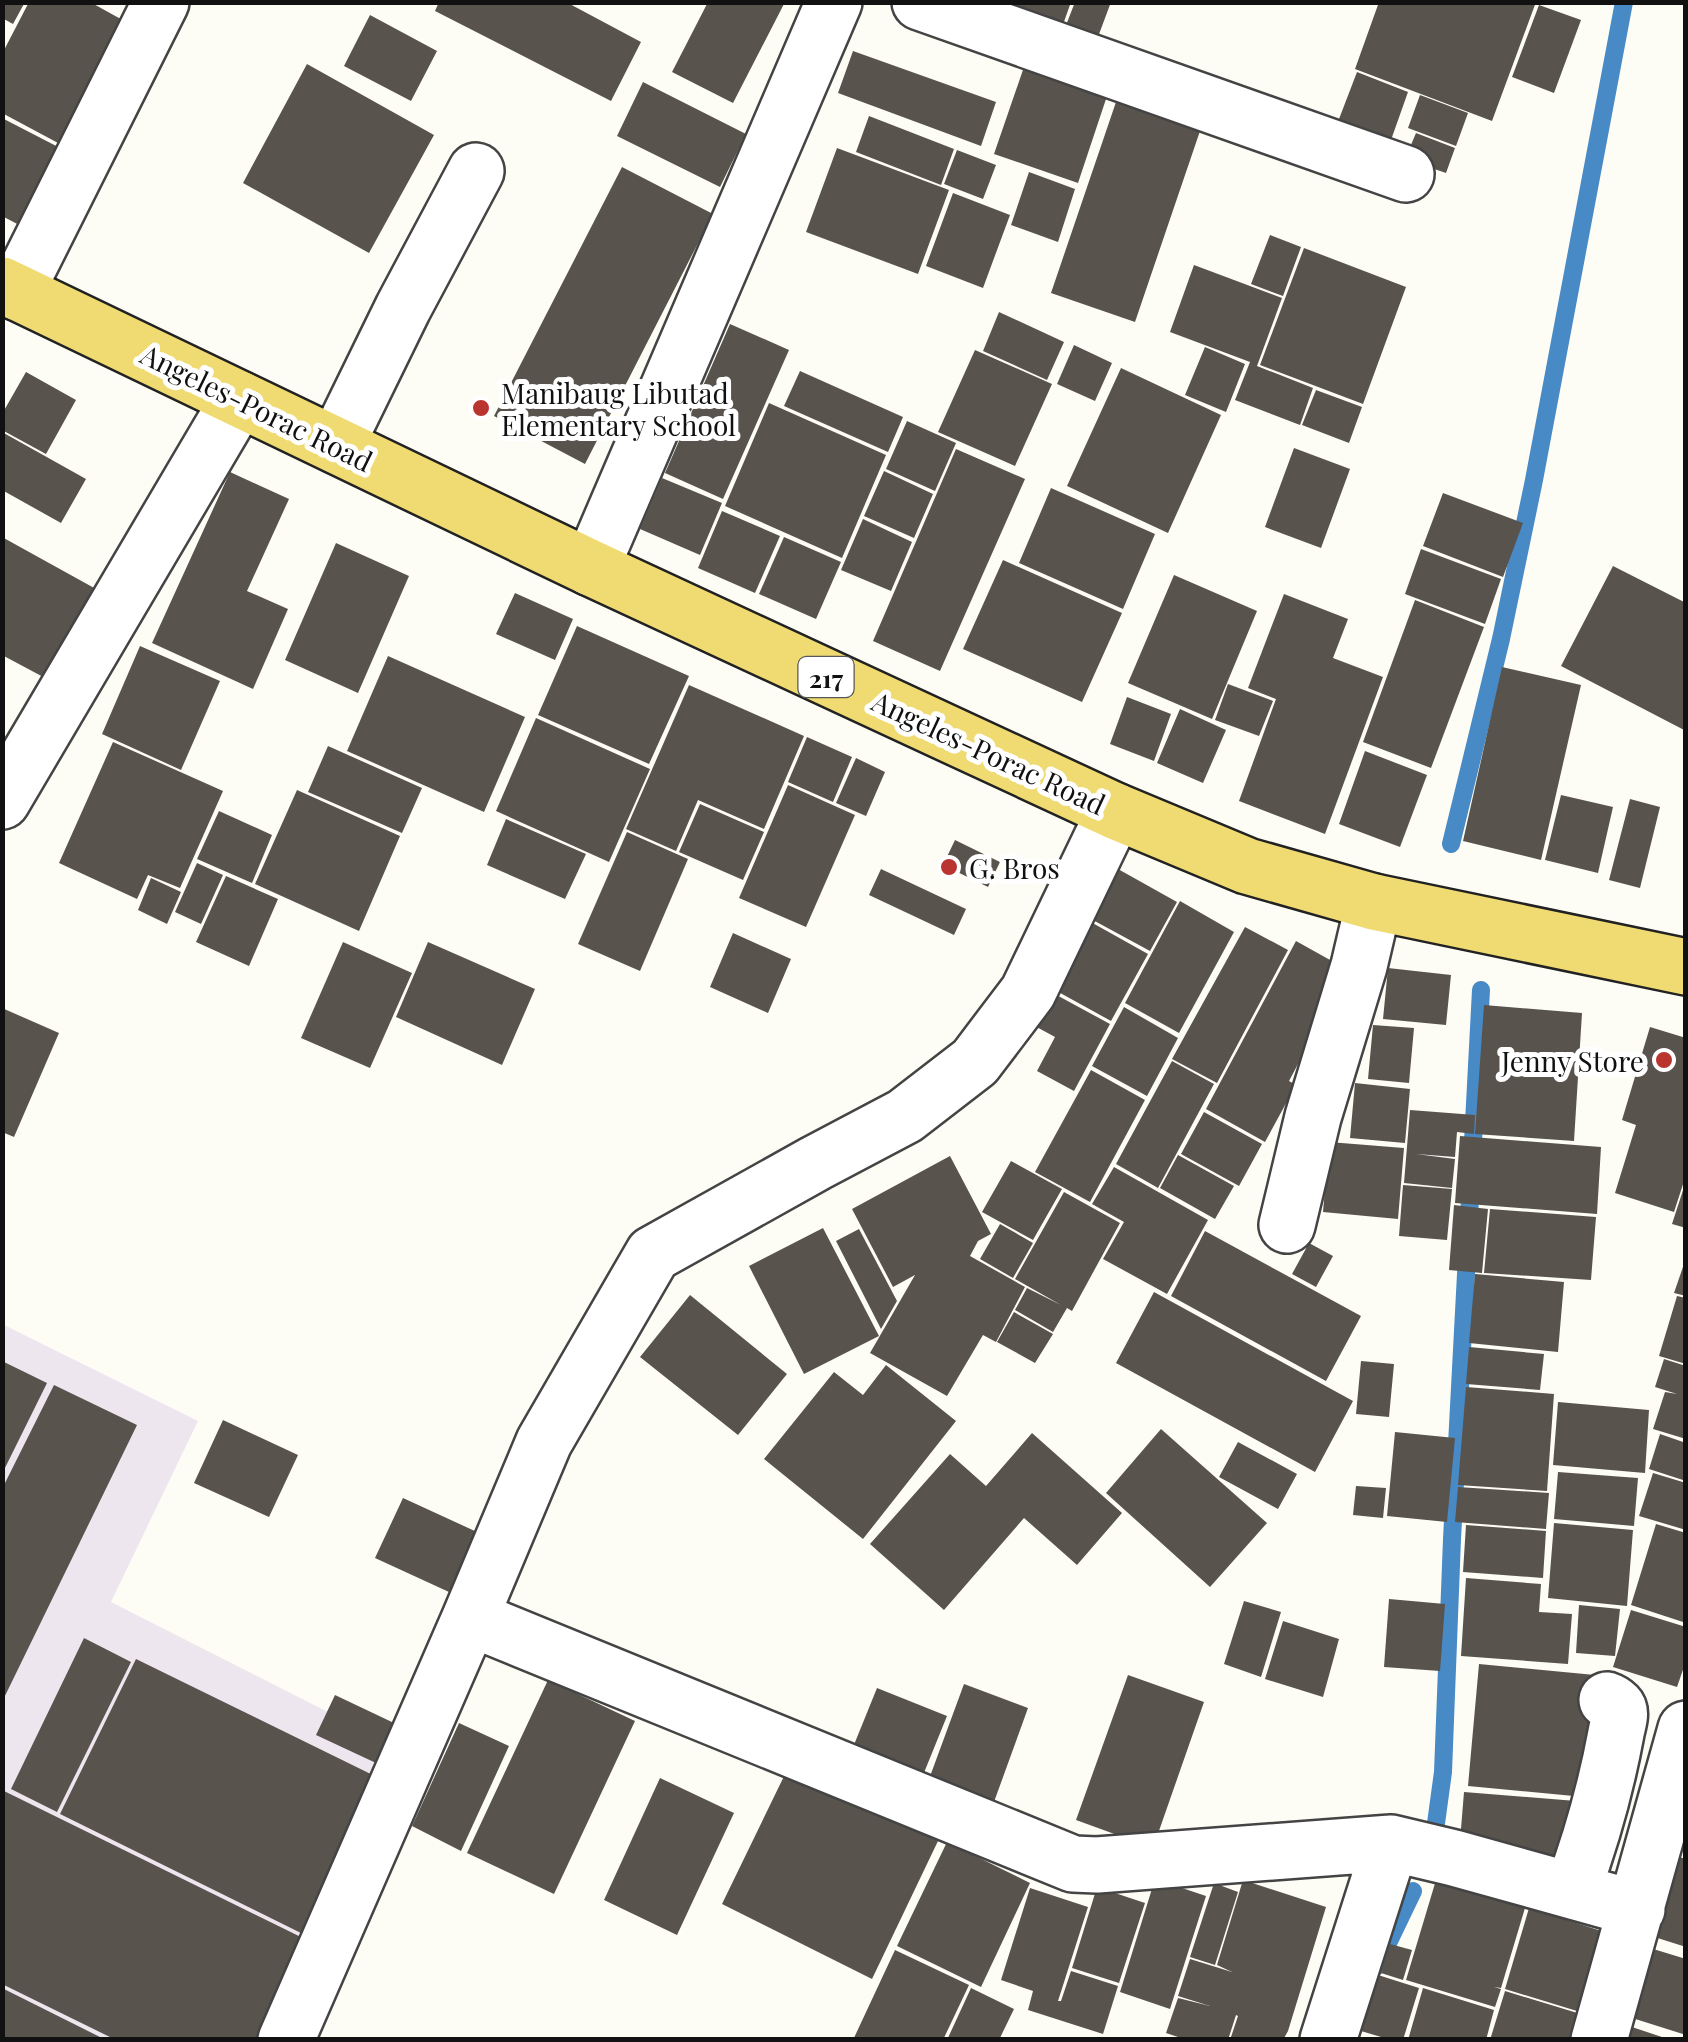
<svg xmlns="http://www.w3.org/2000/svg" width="1688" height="2042" font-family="'Playfair Display',serif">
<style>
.industrial{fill:#eee6ee}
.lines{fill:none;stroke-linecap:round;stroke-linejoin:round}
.stream{stroke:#488ac6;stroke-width:18}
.building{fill:#59534e}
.minor-casing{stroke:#444;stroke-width:60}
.major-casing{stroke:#222;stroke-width:60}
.minor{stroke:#fff;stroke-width:55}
.major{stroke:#f0db73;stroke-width:55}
.poi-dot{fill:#ba3430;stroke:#fff;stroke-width:4}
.labels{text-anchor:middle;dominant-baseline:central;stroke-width:10;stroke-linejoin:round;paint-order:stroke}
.shield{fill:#fff;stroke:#585858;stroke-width:2.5}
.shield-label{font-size:25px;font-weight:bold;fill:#111}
.poi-label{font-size:28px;fill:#111;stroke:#fff;text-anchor:start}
.street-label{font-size:28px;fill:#111;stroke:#fff}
</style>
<rect width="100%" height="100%" fill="#fefdf5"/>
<path class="industrial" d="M2,1324L198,1421L111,1602L405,1751L272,2039H3Z"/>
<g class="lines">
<path class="stream" d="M1451,844L1501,639L1534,480L1624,2
M1434,1838L1443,1772L1452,1539L1481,990
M1377,1966L1413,1891"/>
</g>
<path class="building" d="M2,2H25L13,24L2,18Z
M29,2H90L137,28L73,151L2,113V54Z
M439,2H566L641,42L611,101L435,11Z
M708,2H785L733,103L672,72Z
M981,2H1071L1060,33Z
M1075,2H1111L1095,45L1063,33Z
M1379,2H1536L1492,121L1355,69Z
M1539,5L1581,20L1554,93L1512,77Z
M370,15L437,51L411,101L344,66Z
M853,51L996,102L981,146L838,93Z
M307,64L434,135L369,253L243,183Z
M1025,64L1108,93L1078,183L994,154Z
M1357,72L1408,92L1391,140L1339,119Z
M643,82L746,134L720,187L617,136Z
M1420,95L1468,113L1456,146L1408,128Z
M1116,102L1200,131L1135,322L1051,293Z
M869,116L954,149L941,185L856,152Z
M2,118L64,150L23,227L2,216Z
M1416,133L1455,148L1446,173L1405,159Z
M837,148L949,190L918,274L806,232Z
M957,150L996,165L983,199L944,184Z
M622,167L713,214L585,464L494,416Z
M1029,172L1075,189L1058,242L1011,225Z
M953,193L1010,215L983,288L926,266Z
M1270,235L1301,247L1283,296L1251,284Z
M1304,248L1406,287L1363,404L1260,365Z
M1194,265L1282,298L1257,366L1313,388L1300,425L1235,400L1250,362L1170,332Z
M999,312L1064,342L1047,380L983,351Z
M730,324L789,350L723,499L665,473Z
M1074,345L1112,363L1095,401L1057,384Z
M1205,347L1245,364L1226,412L1185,395Z
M975,350L1052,384L1015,466L938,432Z
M1121,368L1221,415L1168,533L1067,486Z
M800,371L903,417L888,452L784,406Z
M26,372L76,400L46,454L2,430V414Z
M1316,390L1362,407L1349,443L1302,425Z
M769,403L886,455L842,558L725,506Z
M907,421L956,443L935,491L886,469Z
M2,432L86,479L61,523L2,490Z
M1294,448L1350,469L1321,548L1265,527Z
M956,449L1025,479L940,671L873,641Z
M884,471L933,494L914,538L864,516Z
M230,472L289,499L247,591L288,609L253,689L152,643Z
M662,478L722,503L700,555L640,529Z
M1051,488L1155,534L1123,609L1019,563Z
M1443,493L1523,523L1503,577L1423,546Z
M722,511L780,536L755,593L698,568Z
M863,519L912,542L891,591L841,570Z
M2,537L96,589L47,679L2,655Z
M784,537L841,562L816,619L759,594Z
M336,543L409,576L358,693L285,660Z
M1421,549L1501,579L1485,624L1405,594Z
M1003,560L1122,613L1082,702L963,649Z
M1613,566L1686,603V731L1561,666Z
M1174,575L1257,611L1212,719L1128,683Z
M515,593L573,619L555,660L496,634Z
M1284,594L1348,619L1333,658L1383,677L1325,834L1239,801L1276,699L1248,688Z
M1415,600L1484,627L1431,768L1363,742Z
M577,626L689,676L649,764L538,715Z
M140,646L220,681L181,770L102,734Z
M388,656L525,717L484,812L347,751Z
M1502,667L1581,685L1541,860L1463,841Z
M1228,684L1273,701L1259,736L1215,720Z
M689,685L804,736L764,829L698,800L676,851L626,829Z
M1127,697L1171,714L1154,761L1110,744Z
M1180,709L1226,730L1203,783L1157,763Z
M536,718L650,769L609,862L496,811Z
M807,737L852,757L833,802L788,782Z
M113,742L223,791L180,888L148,875L137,899L59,863Z
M328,746L422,788L402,833L308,792Z
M1365,751L1427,775L1400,847L1339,824Z
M856,758L885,772L866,816L836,803Z
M788,785L855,815L806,927L739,898Z
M297,790L400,836L359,931L255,884Z
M1561,795L1613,807L1598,873L1545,860Z
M1630,799L1660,807L1640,888L1609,880Z
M700,804L764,832L743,880L679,852Z
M219,811L272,835L252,883L197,859Z
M506,819L586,854L565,899L487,865Z
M627,832L688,859L640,971L578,944Z
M955,840L1000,862L988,887L943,865Z
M197,863L223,875L201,924L175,912Z
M881,869L966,909L954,935L869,895Z
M1118,869L1177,902L1150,951L1091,919Z
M226,876L278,899L249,966L196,942Z
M151,878L181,892L167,924L138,910Z
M1180,901L1234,932L1179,1033L1125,1003Z
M1089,921L1148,954L1111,1021L1053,989Z
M1245,927L1288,950L1217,1083L1172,1059Z
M733,933L791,959L768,1013L710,987Z
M1296,941L1348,970L1289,1081L1296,1085L1265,1142L1206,1109Z
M343,942L412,973L370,1068L301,1038Z
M428,942L535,989L502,1065L396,1017Z
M1388,968L1451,975L1446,1025L1383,1019Z
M1051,992L1110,1024L1074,1091L1037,1071L1055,1037L1033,1025Z
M1484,1005L1582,1013L1574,1141L1475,1134Z
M1124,1007L1178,1038L1147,1096L1092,1066Z
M2,1008L59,1033L14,1137L2,1132Z
M1373,1025L1414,1028L1409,1083L1368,1079Z
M1650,1027L1686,1038V1175L1674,1212L1615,1193L1636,1125L1622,1120Z
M1172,1061L1214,1084L1158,1188L1116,1164Z
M1091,1070L1145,1100L1090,1202L1035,1172Z
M1355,1083L1410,1089L1405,1143L1350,1138Z
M1410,1110L1475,1115L1474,1134L1457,1132L1455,1157L1416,1154L1455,1159L1452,1188L1404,1183Z
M1204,1112L1262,1144L1239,1186L1181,1154Z
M1460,1136L1601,1147L1597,1214L1455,1203Z
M1329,1142L1404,1148L1398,1219L1323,1212Z
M1178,1155L1234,1186L1215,1219L1160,1188Z
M950,1156L991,1234L978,1241L970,1256L1025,1287L996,1342L983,1335L947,1396L870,1353L915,1275L893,1287L852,1209Z
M1011,1161L1062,1189L1033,1240L982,1212Z
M1114,1167L1208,1220L1167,1294L1103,1259L1124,1222L1092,1204Z
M1685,1184H1686V1228L1672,1224Z
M1403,1185L1452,1189L1447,1240L1399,1236Z
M1064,1192L1120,1223L1072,1311L1067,1308L1053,1332L1015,1310L1027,1288L1061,1305L1015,1279Z
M1454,1205L1488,1209L1482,1273L1449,1270Z
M1490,1209L1596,1217L1591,1280L1484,1273Z
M1000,1224L1033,1243L1013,1278L980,1259Z
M823,1228L879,1336L804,1374L749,1266Z
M859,1229L897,1301L881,1329L836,1241Z
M1205,1231L1361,1316L1326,1381L1171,1296Z
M1309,1243L1333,1256L1316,1287L1292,1274Z
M1685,1261L1686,1262V1296L1674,1293Z
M1475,1274L1564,1282L1558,1352L1469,1343Z
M1154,1292L1353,1401L1315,1472L1116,1363Z
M690,1295L787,1374L738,1435L640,1357Z
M1677,1296L1686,1298V1364L1659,1356Z
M1014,1312L1053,1334L1035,1363L997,1342Z
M1469,1347L1544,1354L1540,1390L1466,1384Z
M1664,1359L1686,1366V1439L1653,1429L1665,1392L1677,1394L1655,1387Z
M2,1361L47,1383L2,1474Z
M1361,1361L1394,1364L1389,1417L1356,1414Z
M886,1365L956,1421L863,1539L764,1459L834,1372L863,1395Z
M54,1385L137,1425L2,1702V1489Z
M1466,1387L1554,1394L1547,1491L1458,1485Z
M1558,1402L1649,1410L1645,1473L1553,1465Z
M223,1420L298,1455L269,1517L194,1483Z
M1161,1429L1267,1523L1210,1587L1106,1493Z
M1395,1432L1455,1438L1447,1522L1387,1516Z
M1032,1433L1122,1513L1077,1565L1024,1518L944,1610L870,1544L950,1454L986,1486Z
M1660,1434L1686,1443V1481L1649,1469Z
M1238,1442L1297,1474L1278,1509L1219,1477Z
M1558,1472L1638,1478L1634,1526L1554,1519Z
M1653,1473L1686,1483V1530L1639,1516Z
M1356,1486L1386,1488L1383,1518L1353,1515Z
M1458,1487L1549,1493L1546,1529L1455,1522Z
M403,1498L477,1532L449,1592L375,1558Z
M1554,1523L1633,1530L1627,1606L1548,1598Z
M1656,1524L1686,1533V1623L1631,1605Z
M1466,1525L1546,1531L1543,1578L1463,1572Z
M1466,1578L1541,1584L1539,1612L1572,1614L1568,1664L1461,1656Z
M1389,1599L1445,1604L1440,1671L1384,1667Z
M1244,1601L1281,1612L1261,1677L1224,1664Z
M1579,1605L1620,1609L1615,1656L1576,1653Z
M1631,1610L1686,1627V1661L1677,1687L1613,1667Z
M1283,1621L1339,1639L1323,1697L1265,1679Z
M84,1638L131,1662L57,1812L11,1789Z
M136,1659L385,1781L309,1937L60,1814Z
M1479,1664L1595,1675L1584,1797L1468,1786Z
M1128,1675L1204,1702L1153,1848L1076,1820Z
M548,1680L635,1721L554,1894L467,1853Z
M964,1684L1028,1708L990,1813L925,1790Z
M877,1688L947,1716L915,1795L845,1767Z
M335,1695L394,1723L376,1763L316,1735Z
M459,1723L509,1746L461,1851L412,1826Z
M788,1768L938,1841L872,1979L722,1904Z
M660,1778L734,1813L677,1935L604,1900Z
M2,1790L309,1941L262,2040H116L2,1984Z
M1464,1792L1576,1801L1571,1862L1459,1853Z
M947,1842L1030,1883L981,1987L897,1946Z
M1672,1855L1686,1859V1947L1648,1935Z
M1155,1879L1206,1896L1170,2009L1120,1992Z
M1243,1880L1326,1907L1288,2031L1283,2040H1230L1238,2016L1236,2015L1228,2040H1187L1166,2033L1178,1998L1210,2006L1178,1996L1190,1959L1232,1972L1217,1965Z
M1436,1880L1525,1908L1501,1988L1494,1987L1501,1989L1495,2007L1406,1980Z
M1214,1883L1238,1892L1215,1965L1190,1957Z
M1097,1887L1145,1903L1119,1983L1072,1968Z
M1030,1888L1088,1907L1058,2001H1061L1071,1971L1118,1986L1103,2034L1028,2010L1033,1991L1001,1980Z
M1529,1908L1614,1935L1590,2015L1505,1989Z
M1390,1944L1412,1950L1403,1980L1381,1973Z
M1650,1948L1686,1959V2035L1629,2017Z
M895,1950L969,1985L943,2040H853Z
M1378,1975L1419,1988L1403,2040H1391L1361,2031Z
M2,1988L106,2040H2Z
M971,1988L1014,2009L999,2040H947Z
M1423,1988L1494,2010L1486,2040H1408Z
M1505,1991L1597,2019L1591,2040H1490Z
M1632,2027L1668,2039V2040H1628Z"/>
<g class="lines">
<defs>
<path id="minor" d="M920,2L1406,174
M16,292L161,2
M336,445L403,308L476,171
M591,568L834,2
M2,801L239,399
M1287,1225L1313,1117L1359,966L1374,902
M470,1618L1073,1864L1097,1865L1391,1843L1454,1858L1637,1909
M1572,1891C1591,1840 1606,1787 1616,1733C1617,1727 1621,1715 1619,1710C1618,1705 1611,1702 1607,1700
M286,2040L470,1618L544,1442L653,1254L816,1163L905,1116L975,1062L1028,992L1115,811
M1328,2040L1391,1843
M1599,2040L1686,1729"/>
<path id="major" d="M2,285L591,568L1115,811L1247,866L1374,902L1686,967"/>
</defs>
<use href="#minor" class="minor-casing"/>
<use href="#major" class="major-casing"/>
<use href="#minor" class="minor"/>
<use href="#major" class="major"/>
</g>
<g class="poi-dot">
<circle cx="481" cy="408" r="10"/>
<circle cx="949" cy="867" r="10"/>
<circle cx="1664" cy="1060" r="10"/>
</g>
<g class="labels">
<rect class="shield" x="798.5" y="657" width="55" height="40" rx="8"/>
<g class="shield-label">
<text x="826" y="677">217</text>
</g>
<g class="poi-label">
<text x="501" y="392">Manibaug Libutad<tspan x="501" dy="32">Elementary School</tspan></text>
<text x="969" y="867">G. Bros</text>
<text x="1644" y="1060" text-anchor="end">Jenny Store</text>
</g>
<g class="street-label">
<text transform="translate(257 407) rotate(26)">Angeles-Porac Road</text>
<text transform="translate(989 752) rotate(25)">Angeles-Porac Road</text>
</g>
</g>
<rect width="1688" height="2042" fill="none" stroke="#111111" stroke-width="10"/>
</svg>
